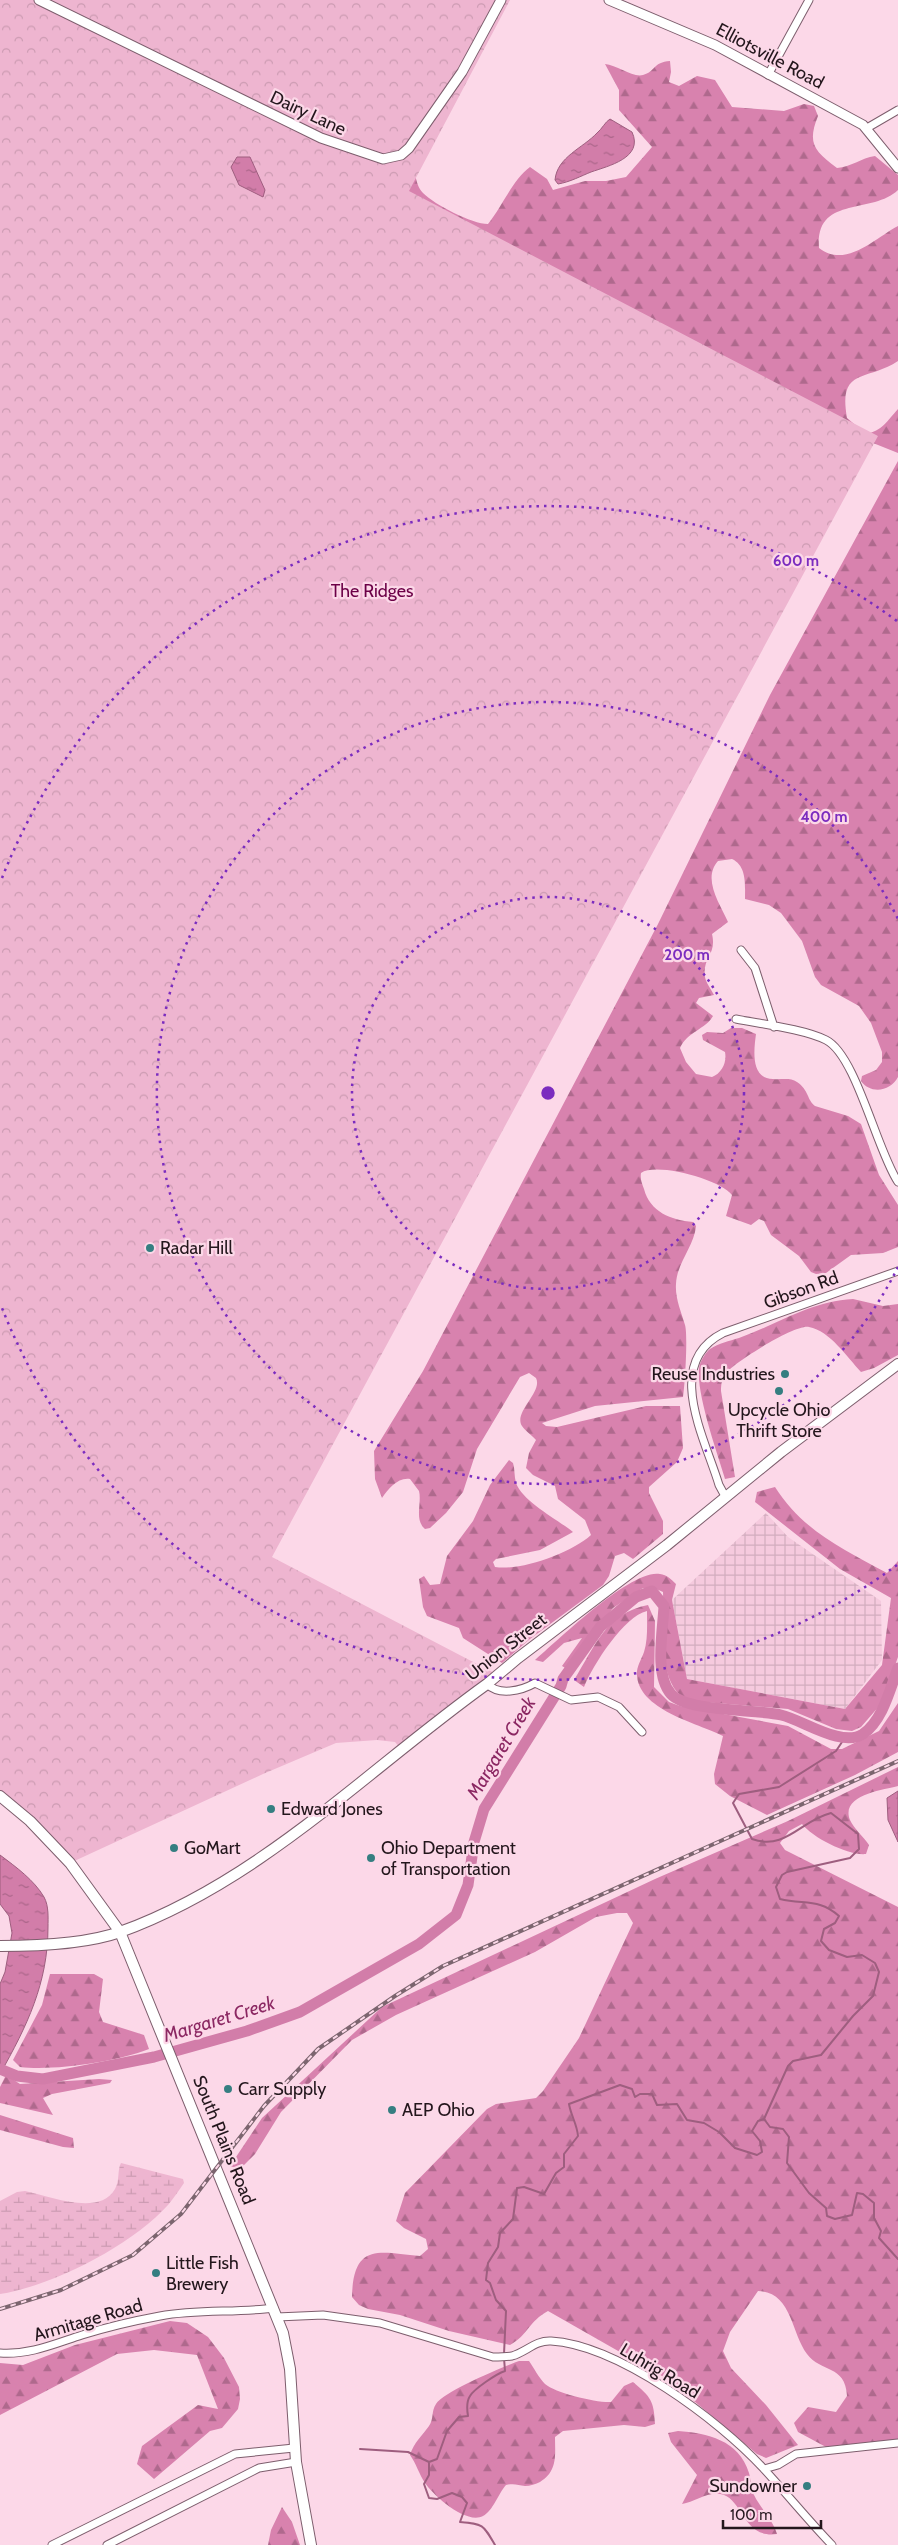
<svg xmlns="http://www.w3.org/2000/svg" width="898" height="2545" font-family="Cabin,sans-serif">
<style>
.industrial{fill:url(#industrial-grid)}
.forest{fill:url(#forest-firs)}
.wetland{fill:url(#wetland-marsh)}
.park{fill:url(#park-crowns)}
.water{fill:url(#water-ripples);stroke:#9e5e7f}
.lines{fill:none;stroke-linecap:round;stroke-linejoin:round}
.stream{stroke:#9e5e7f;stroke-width:2}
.river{stroke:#d27da9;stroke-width:11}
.minor-casing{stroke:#7d5e6d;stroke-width:9}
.tertiary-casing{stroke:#7d5e6d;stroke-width:11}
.secondary-casing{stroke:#7d5e6d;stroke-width:12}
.minor{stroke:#fff;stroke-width:7}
.tertiary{stroke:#fff;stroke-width:9}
.secondary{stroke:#fff;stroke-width:10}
.rail-casing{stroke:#7c656f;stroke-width:4}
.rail{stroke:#fcd8e8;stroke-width:2;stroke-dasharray:5.5;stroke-linecap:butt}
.ring{fill:none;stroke:#7b2cbf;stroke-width:2.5;stroke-dasharray:2.5 5}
.poi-dot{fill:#357e81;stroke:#fcd8e8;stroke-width:2}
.labels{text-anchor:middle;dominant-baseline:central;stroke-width:4.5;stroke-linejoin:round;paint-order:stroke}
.street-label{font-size:18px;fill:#23161c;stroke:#fcd8e8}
.park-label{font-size:18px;fill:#6c0047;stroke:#fcd8e8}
.poi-label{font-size:18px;fill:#23161c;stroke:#fcd8e8;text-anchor:start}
.water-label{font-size:19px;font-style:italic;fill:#8b2762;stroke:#fcd8e8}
.centre{fill:#7b2cbf;stroke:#fcd8e8;stroke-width:2.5}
.ring-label{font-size:15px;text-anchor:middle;font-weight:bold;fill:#7b2cbf;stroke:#fcd8e8;stroke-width:4.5;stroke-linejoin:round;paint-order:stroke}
</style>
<defs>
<pattern id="industrial-grid" width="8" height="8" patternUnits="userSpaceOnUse" patternTransform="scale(1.25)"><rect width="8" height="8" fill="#f5cade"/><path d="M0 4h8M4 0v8" fill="none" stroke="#d2adbe"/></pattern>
<pattern id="forest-firs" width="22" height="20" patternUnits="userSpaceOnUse" patternTransform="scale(1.25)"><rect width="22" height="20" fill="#d882ae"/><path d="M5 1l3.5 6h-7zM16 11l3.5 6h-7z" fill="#af698d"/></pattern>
<pattern id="wetland-marsh" width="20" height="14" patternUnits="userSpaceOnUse" patternTransform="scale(1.25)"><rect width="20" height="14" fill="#eeb5d0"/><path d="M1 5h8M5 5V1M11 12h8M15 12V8" fill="none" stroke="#cc9bb2"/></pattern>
<pattern id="park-crowns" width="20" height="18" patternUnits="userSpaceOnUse" patternTransform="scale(1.25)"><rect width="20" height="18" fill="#eeb5d0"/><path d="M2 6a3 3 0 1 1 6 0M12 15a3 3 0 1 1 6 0" fill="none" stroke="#cc9bb2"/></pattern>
<pattern id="water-ripples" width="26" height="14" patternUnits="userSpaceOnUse" patternTransform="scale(1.25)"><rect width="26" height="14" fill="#d27da9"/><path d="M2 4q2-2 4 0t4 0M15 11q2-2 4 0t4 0" fill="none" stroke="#aa6589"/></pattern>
</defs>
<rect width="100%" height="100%" fill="#fcd8e8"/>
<path class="industrial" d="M766,1513L788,1537L881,1601L882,1660L845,1709L687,1679L672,1600Z"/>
<path class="forest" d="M670,61L671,72L669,82L679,86L697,76L715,80L732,107L784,111L804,104L814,106L818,116C807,143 814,151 837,168C851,167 861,158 875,156L898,175V190C872,215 815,195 819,248C846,269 875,238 898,226V361C866,382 838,367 847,418L866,434C882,431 887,421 898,409V453L843,431L398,188L415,175C417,182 418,188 423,193C435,205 472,224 488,224C502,207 513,179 530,167L547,179L553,190L585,181H606L626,177L652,147L619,110V90L605,64C617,65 633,78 643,75C655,72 653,62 670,61Z
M898,461V1077C891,1091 871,1095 861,1081L862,1076L876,1070L882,1062V1052L871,1023L859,1006L821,985L815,977L802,941L781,913L769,905L745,899C745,885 747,866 732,859L718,861C702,879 720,904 728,922L712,934C717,955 702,958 705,977C706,983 711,989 714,995L699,998L696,1003L713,1016C706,1029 687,1032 680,1048L686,1062L696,1074L712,1077C722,1073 727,1062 725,1052L703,1040L702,1035L707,1032L723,1033L731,1028H742L756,1034C754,1049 750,1079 773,1079C781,1080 790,1077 797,1082C809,1090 807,1100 815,1106L848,1116L861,1124L879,1175L898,1205V1247L883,1253L851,1255L826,1273L816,1274L811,1272L799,1256L771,1235L764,1221L759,1219L751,1225L726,1216L732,1195C721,1180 657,1162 641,1173C640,1179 642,1183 644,1189C650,1212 671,1220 693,1222L696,1226C694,1247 677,1262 676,1284C675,1298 681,1311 685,1325C688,1335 685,1385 683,1397L595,1406L542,1423L546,1426L557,1427L646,1406H680L683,1448L677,1462L649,1487V1493L663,1521V1534L633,1559L624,1553L615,1556L609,1576L603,1585L530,1639L502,1663L463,1638L459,1628L427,1616L423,1607L419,1579L424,1576L430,1585L440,1584L447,1556L473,1521L490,1485L509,1460L513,1463C515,1469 514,1476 516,1483C523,1502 557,1519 573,1532L540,1550L496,1559L493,1562L495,1567C522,1571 571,1553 591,1535L585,1520L558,1499L555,1486L533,1475L526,1468L529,1453L536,1440C532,1435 525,1431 522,1426C513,1412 543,1392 536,1378L529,1373L520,1377L477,1449L463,1492L446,1513L430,1528L425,1529C414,1520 422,1503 419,1491L410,1479C398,1477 388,1489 382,1498L375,1479L374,1451L423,1371L658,924L770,695Z
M853,1299L883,1306L898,1304V1355L874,1368L861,1372C847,1357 830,1331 809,1327C795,1324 735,1362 726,1373C722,1378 721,1384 721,1391L735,1477L725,1479C718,1455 693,1386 700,1364C702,1359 706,1352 710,1349C719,1343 729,1341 739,1338C778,1324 811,1301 853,1299Z
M775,1487C803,1531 843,1549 887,1573L898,1561V1657L881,1704L861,1727L852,1731L836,1729L788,1709L692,1701C655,1692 664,1622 663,1592L654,1588H643L613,1608L567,1669L562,1666L582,1638L564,1643L543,1662L535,1660C557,1641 632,1568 660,1574C667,1575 671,1579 676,1584L672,1600L687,1679L845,1709L882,1665L891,1598L840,1569L755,1502L757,1492Z
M648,1605L655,1621L654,1687L669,1702L680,1706L788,1726L831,1749H842L879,1731L898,1703V1752L855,1775L767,1815L730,1796L715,1784L714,1774L723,1736C697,1723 634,1709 637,1671C638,1664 642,1658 644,1652C648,1640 647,1624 647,1611C624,1616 593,1665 584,1687L574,1680C595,1646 606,1613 648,1605Z
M898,1767V1786C883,1790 840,1795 850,1820C854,1829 864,1837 869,1845L866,1854C849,1856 813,1838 802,1824L789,1831L780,1843L785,1850L898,1907V2440L826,2447L798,2432L794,2423L808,2407L836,2412L847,2396C845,2364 821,2373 807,2354C791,2333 792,2292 758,2291L730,2332L723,2351L731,2368L766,2405L798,2445L766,2458L757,2454L669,2380L548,2311C529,2321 528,2335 510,2345L449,2331L400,2315L368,2309L359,2305L352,2297C353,2242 379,2252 420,2256L428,2249L426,2239L404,2228L396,2221L405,2193L487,2109L496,2104L536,2098L543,2091L579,2038L633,1923L627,1913H617L596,1917L535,1952L396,2015L352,2040L281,2112L255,2154L240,2169L230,2166L262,2118L382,2007L655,1879L788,1821Z
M50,1974H94L103,1979L99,2012L103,2022L144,2035L149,2049C116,2062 54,2071 20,2067L13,2060L42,2005Z
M6,2075L20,2084L99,2079L112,2080L110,2083L52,2094L43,2098L53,2115L0,2103V2087Z
M0,2115L73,2138L74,2148L63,2147L0,2130Z
M170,2321L187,2323L208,2337L224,2358L239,2387L240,2399L238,2409L222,2428L210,2431L154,2479L137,2464L142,2446L198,2405L218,2409L197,2355L154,2350L117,2354L0,2415V2363L23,2365L75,2345Z
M519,2361H529C534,2368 539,2378 545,2384C555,2393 597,2403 611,2402L624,2386L633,2382C651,2397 654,2401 655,2424L645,2427L624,2425L563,2431L555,2437C555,2455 558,2471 540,2482C536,2484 530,2486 525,2486C518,2485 514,2483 506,2485C498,2494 493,2511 483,2516C466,2525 433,2495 425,2483C419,2474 416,2463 410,2455C414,2442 422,2436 429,2426C434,2419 431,2411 436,2404C444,2391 503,2367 519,2361Z
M678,2431C707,2433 739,2440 749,2473C751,2480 751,2488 754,2495C761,2509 773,2520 777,2534C742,2539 743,2497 720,2494C707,2492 694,2502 682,2504L697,2475L671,2442L668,2433Z
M282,2507L292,2522L300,2545H268L271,2530Z"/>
<path class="wetland" d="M121,2163L183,2179L184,2183C179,2190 174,2198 168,2205C132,2245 53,2286 0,2294V2201L17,2192L25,2191C50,2196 99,2217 115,2189C120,2181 117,2170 121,2163Z"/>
<path class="park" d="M0,0H510L409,191L878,436L272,1557L498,1675L401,1749L395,1742L377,1740L336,1743L263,1774L70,1863L0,1796Z"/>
<path class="water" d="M610,119L632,132C644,158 608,166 591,172C581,176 570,182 558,184L555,180C557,157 583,148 597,133C602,129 605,122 610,119Z
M237,157H250L265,190L263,197L239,185L231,167Z
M898,1791V1842L888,1820L887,1798Z
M0,1855C16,1867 34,1880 44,1897C49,1906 48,1918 48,1927C48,1983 27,2026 0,2074V1984L5,1972L12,1933L9,1916L0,1904Z"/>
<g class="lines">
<path class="stream" d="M844,1739L836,1751L779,1787L739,1794L733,1803L752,1839C786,1851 801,1820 831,1813L858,1834L859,1849L850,1858L787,1872L782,1875L776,1887L780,1899C804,1905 819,1898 839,1916L835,1923L824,1929L821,1941L829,1950L847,1957L862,1955L875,1963L879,1972L873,1996L853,2016L821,2055L793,2061L788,2066L764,2119L770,2127L783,2129L789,2137L787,2163L809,2193L826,2208L827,2216L835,2219L852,2215L857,2193L863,2194L874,2203V2218L881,2231L879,2238L898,2259
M504,2354L506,2311L496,2300L490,2283L486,2280L488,2263L498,2247L500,2233L513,2219L517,2188L524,2187L544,2194L556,2173L564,2167V2154L578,2136C577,2124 571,2116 569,2104L620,2085L632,2089L635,2097L640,2094H652L657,2105L677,2104L687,2120L704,2123L719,2132L735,2148L757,2155L762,2152L760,2141L752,2131L758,2121L764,2119
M360,2449L408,2452L429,2462
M495,2545C483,2524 483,2524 460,2522L467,2503L462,2497L452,2493L437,2499L429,2498L424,2484L429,2475V2462L437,2459L447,2431L459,2417L468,2416C467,2410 466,2402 470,2396C474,2389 496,2374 505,2371L504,2358"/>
<path class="river" d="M0,2069L17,2076L43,2079L154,2057L247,2031L300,2012L419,1944L456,1915L468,1885L474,1842L484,1809L561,1686L563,1679L600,1627L636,1597L652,1591L664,1606C663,1630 654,1675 671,1694C687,1712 755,1709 781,1715C803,1720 842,1748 863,1734C883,1720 890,1689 898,1668"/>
<defs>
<path id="minor" d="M768,75L809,0
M867,128L898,110
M741,950L755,968L774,1027
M736,1019C761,1024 804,1029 826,1040C856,1055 877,1151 898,1182
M725,1496L719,1485C705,1438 663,1363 723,1333L898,1271
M487,1684C499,1696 521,1691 535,1683L571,1700L598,1697L619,1707L642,1732
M277,2317L323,2315L380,2323L493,2357C499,2357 506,2357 512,2356C526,2352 536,2340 551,2341C618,2345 719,2420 763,2468C787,2494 808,2520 832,2545
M0,2353C30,2355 54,2344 82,2335C107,2327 133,2321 160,2316C198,2309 236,2313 274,2308
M764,2469L778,2465L796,2454L898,2443
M52,2545L235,2454L294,2448
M107,2545L259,2468L296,2462"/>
<path id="tertiary" d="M39,0L321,138L383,159L401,155L409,148L462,72L501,0
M609,0L715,45L863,125L898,168"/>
<path id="secondary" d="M0,1796L30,1821L70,1863L120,1932L283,2333L290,2369L296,2462L311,2545
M0,1946C37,1946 86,1944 120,1932C261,1881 367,1770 487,1684L518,1658L667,1545L781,1452L898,1364"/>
</defs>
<use href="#minor" class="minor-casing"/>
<use href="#tertiary" class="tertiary-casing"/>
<use href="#secondary" class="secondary-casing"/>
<use href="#minor" class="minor"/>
<use href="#tertiary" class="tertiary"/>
<use href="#secondary" class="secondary"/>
<defs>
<path id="rail" d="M0,2309L61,2290L133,2255L181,2214L264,2106L318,2049L395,1996L443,1966L898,1761"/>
</defs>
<use href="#rail" class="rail-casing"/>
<use href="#rail" class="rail"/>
</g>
<g class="ring">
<circle cx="548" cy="1093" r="196"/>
<path d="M898 1267A391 391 0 1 1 898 919"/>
<path d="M897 1565A587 587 0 0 1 2 1308M2 878A587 587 0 0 1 897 621"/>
</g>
<g class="poi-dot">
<circle cx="150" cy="1248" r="5"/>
<circle cx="785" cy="1374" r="5"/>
<circle cx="779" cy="1391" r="5"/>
<circle cx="271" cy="1809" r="5"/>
<circle cx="174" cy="1848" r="5"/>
<circle cx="371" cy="1858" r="5"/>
<circle cx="228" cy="2089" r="5"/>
<circle cx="392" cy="2110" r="5"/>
<circle cx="156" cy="2273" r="5"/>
<circle cx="807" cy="2486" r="5"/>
</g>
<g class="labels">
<g class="street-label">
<text transform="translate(770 56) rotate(28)">Elliotsville Road</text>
<text transform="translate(308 113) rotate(25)">Dairy Lane</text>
<text transform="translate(801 1290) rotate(-20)">Gibson Rd</text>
<text transform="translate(506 1647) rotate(-38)">Union Street</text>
<text transform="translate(224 2140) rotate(68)">South Plains Road</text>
<text transform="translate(88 2320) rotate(-16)">Armitage Road</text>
<text transform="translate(660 2371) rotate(31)">Luhrig Road</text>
</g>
<g class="park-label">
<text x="372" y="591">The Ridges</text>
</g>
<g class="poi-label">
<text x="160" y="1248">Radar Hill</text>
<text x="775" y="1374" text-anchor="end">Reuse Industries</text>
<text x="779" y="1410" text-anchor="middle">Upcycle Ohio<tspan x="779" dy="21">Thrift Store</tspan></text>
<text x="281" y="1809">Edward Jones</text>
<text x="184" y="1848">GoMart</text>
<text x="381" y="1848">Ohio Department<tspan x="381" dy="21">of Transportation</tspan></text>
<text x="238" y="2089">Carr Supply</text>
<text x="402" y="2110">AEP Ohio</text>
<text x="166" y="2263">Little Fish<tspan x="166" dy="21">Brewery</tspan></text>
<text x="797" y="2486" text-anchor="end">Sundowner</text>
</g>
<g class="water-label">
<text transform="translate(501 1748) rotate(-59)">Margaret Creek</text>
<text transform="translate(219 2019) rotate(-17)">Margaret Creek</text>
</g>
</g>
<circle cx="548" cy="1093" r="8" class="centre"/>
<g class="ring-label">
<text x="796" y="566">600 m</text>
<text x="824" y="822">400 m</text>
<text x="687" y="960">200 m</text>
</g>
<path d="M723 2520v8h98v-8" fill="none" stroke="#23161c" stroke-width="2.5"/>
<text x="730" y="2520" font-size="15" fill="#23161c" stroke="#fcd8e8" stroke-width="4" paint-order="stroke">100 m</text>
</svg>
